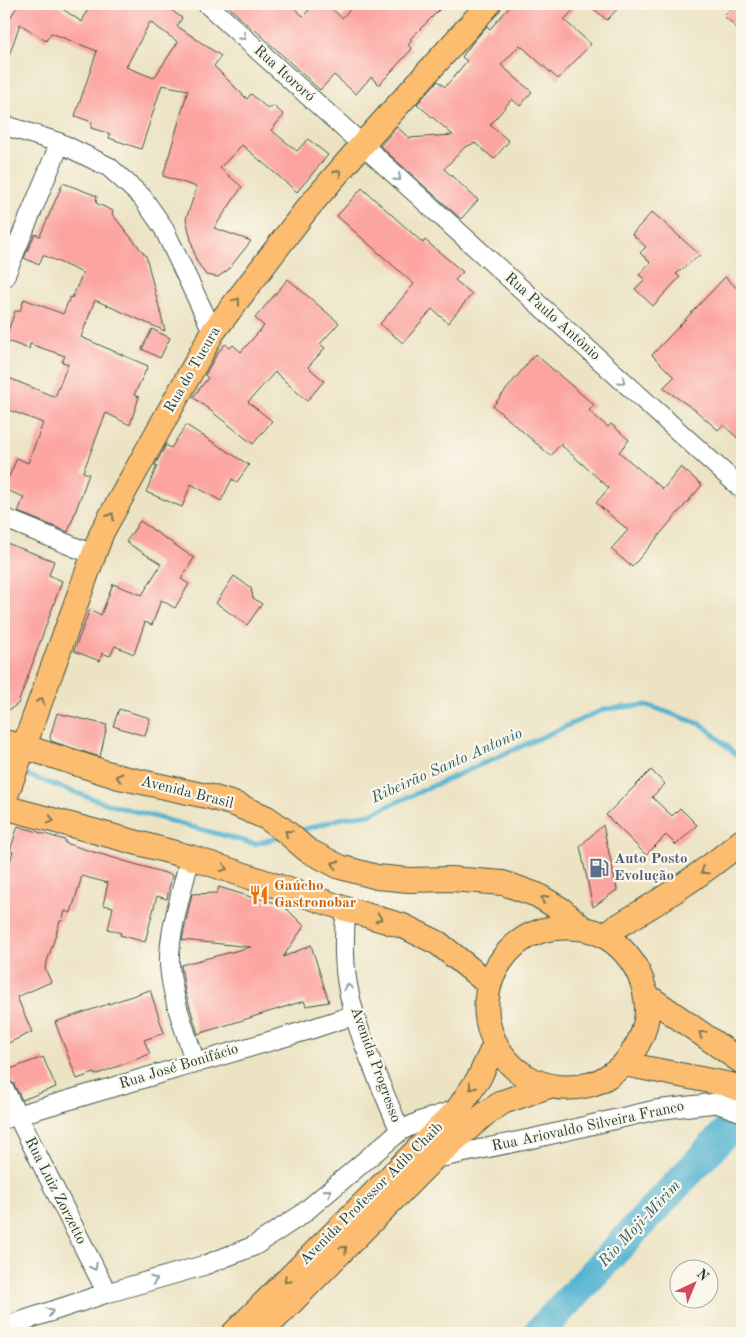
<svg xmlns="http://www.w3.org/2000/svg" width="746" height="1337" font-family="'Old Standard TT',serif">
<style>
.lines{fill:none;stroke-linecap:round;stroke-linejoin:round}
.stream{stroke:#51b3d0;stroke-width:5}
.river{stroke:#51b3d0;stroke-width:31}
.building{fill:#fca4a0;fill-rule:evenodd}
.minor-casing{stroke:#3e5649;stroke-width:21}
.major-casing{stroke:#3e5649;stroke-width:26}
.minor{stroke:#fff;stroke-width:19}
.major{stroke:#fcbd6f;stroke-width:24}
.oneway{stroke:#8f9e9a}
.oneway2{stroke:#82774f}
.labels{text-anchor:middle;dominant-baseline:central;stroke-width:4.5;stroke-linejoin:round;paint-order:stroke}
.street-label{font-size:15px;fill:#1f3d34;stroke:#fbf7ec}
.service-label{font-size:15px;font-weight:bold;fill:#4e5e75;stroke:#fbf7ec;text-anchor:start}
.food-label{font-size:15px;font-weight:bold;fill:#c56008;stroke:#fbf7ec;text-anchor:start}
.water-label{font-size:16px;font-style:italic;fill:#2e6063;stroke:#fbf7ec}
</style>
<rect width="100%" height="100%" fill="#fbf7ec"/>
<filter id="ink" filterUnits="userSpaceOnUse"><feTurbulence type="fractalNoise" baseFrequency=".02" numOctaves="2"/><feDisplacementMap in="SourceGraphic" scale="10" xChannelSelector="R" yChannelSelector="G"/><feConvolveMatrix kernelMatrix="1 2 1 2 8 2 1 2 1" color-interpolation-filters="sRGB"/></filter>
<filter id="wash" filterUnits="userSpaceOnUse"><feTurbulence type="fractalNoise" baseFrequency=".0096" numOctaves="4" result="noise"/><feDisplacementMap in="SourceGraphic" scale="20" xChannelSelector="R" yChannelSelector="G"/><feGaussianBlur stdDeviation="1.12" result="paint"/><feColorMatrix in="noise" values="0 0 0 0 0 0 0 0 0 0 0 0 0 0 0 0 0 1.4 0 .05"/><feComposite in="paint" operator="in"/></filter>
<g filter="url(#wash)">
<rect width="100%" height="100%" fill="#ece3c3"/>
<g class="lines">
<path class="stream" d="M21,773L108,804L255,844L280,837
M295,832L343,818L370,814L605,709L647,705L703,725L742,760"/>
<path class="river" d="M538,1333L742,1115"/>
</g>
<g id="blocks">
<path class="building" d="M19,4H55L82,22L90,4H163L182,18L177,26L221,56L214,66L247,99L251,94L268,109L274,106L284,115L271,130L297,151L308,139L328,155L297,192L242,145L220,168L242,187L214,228L251,241L228,270L218,277L206,275L196,260L186,219L197,187L163,176L188,90L162,85L141,149L109,138L110,134L91,128L92,122L75,116L97,51L51,33L46,41L20,24L6,64L4,63V27ZM150,22L178,42L154,78L126,67Z
M226,4H290L303,16L315,4H327L342,18L355,4H445L410,39L412,41L408,45L412,49L379,85L371,77L356,94L334,75L320,90L253,28L252,29Z
M512,4H579L564,20L591,44L558,79L520,45L501,65L532,92L520,106L512,99L490,125L509,141L494,159L475,143L465,147L444,169L478,200L461,219L380,146L397,127L409,138L453,135L417,104L438,81L445,87L467,61L462,57L473,42L487,26L490,29Z
M588,4H622L607,20Z
M735,4H742V33L724,16Z
M63,183L97,196L96,203L113,211L112,214L146,256L165,331L95,300L81,337L148,366L134,395L139,397L130,425L106,413L83,472L89,474L68,532L18,512L24,497L4,489V475L9,477L17,458L28,463L43,423L4,408V376L55,397L68,364L62,362L65,356L30,344L29,349L5,340L15,311H20L24,299L63,314L70,297L72,298L83,273L43,255L39,265L24,258L35,234L40,236Z
M362,188L423,243L425,240L463,272L455,280L472,294L448,323L432,309L403,343L380,324L414,284L337,216Z
M652,212L700,255L676,274L680,277L653,306L635,289L645,279L639,275L650,262L640,253L646,247L632,234Z
M725,277L742,293V442L723,425L718,430L695,410L663,388L674,377L652,355Z
M288,279L339,323L320,344L325,348L308,367L324,381L307,401L275,372L248,402L272,421L253,444L193,397L208,378L205,375L217,354L225,344L230,348L233,345L241,352L264,326L255,318Z
M152,329L170,338L160,358L142,349Z
M535,354L594,405L589,411L608,427L611,424L629,440L619,452L663,489L681,467L702,485L632,567L611,549L628,530L596,503L609,488L560,444L551,456L493,406Z
M186,425L249,465L237,482L232,479L221,501L191,484L182,507L146,492L157,466L155,465L166,445L171,448Z
M140,521L194,558L181,579L189,584L175,608L161,600L152,625L145,622L134,654L115,646L110,656L102,653L100,661L74,651L90,609L101,615L113,584L142,595L161,564L126,542Z
M4,542L54,561L49,575L62,581L18,704L4,713Z
M234,576L251,588L253,598L262,604L247,625L216,603Z
M119,709L150,718L145,736L113,726Z
M57,713L107,725L100,757L51,741L50,737Z
M651,770L665,784L652,797L672,816L680,808L697,825L676,845L666,835L646,855L606,815Z
M603,825L617,890L593,907L580,846Z
M18,826L65,840V843L90,851L172,875L167,899L157,896L145,942L120,935L121,933L108,929L113,907L103,905L108,883L82,876L71,913L65,911L62,921H60L45,968L51,982L17,997L32,1032L4,1045V881L13,852L10,851Z
M219,887L251,897L273,902L286,908L304,926L283,957L311,945L329,1002L306,1006L304,1001L198,1034L185,991L181,965L251,947L182,940L192,894L217,893Z
M150,990L164,1033L144,1040L150,1054L95,1075L94,1073L77,1079L55,1022Z
M43,1057L56,1087L22,1100L14,1084L7,1079L5,1071Z"/>
</g>
</g>
<g filter="url(#ink)">
<use href="#blocks" fill-opacity="0" stroke="#3e5649" stroke-width="1"/>
<g class="lines">
<defs>
<path id="minor" d="M207,4L742,489
M4,125L60,143L109,167L142,197L163,227L213,332
M4,278L60,143
M4,518L94,555
M190,857C183,888 166,939 170,970C173,1001 186,1032 195,1062
M346,909C344,933 343,957 347,982C355,1031 381,1085 400,1131
M4,1089L107,1293
M4,1119L305,1031L354,1015
M433,1159L535,1138L655,1110L716,1103L742,1112
M4,1327L107,1293L205,1265L254,1246L301,1215L400,1131L421,1121L458,1109"/>
<path id="major" d="M4,742L25,747L119,777L211,797L237,805L267,818L285,831L307,850L340,867L377,877L409,880L451,879L503,883L537,895L562,910L583,928
M4,801L102,532L213,332L306,210L362,145L489,4
M4,807L190,857L346,909L403,926L438,943L489,984
M603,935C652,906 698,878 742,841
M646,995L742,1062
M624,1064C634,1051 643,1038 646,1021C653,979 621,931 577,928C550,926 527,931 508,952C454,1013 509,1104 588,1085C602,1082 613,1073 624,1064L731,1085L742,1090
M234,1333L458,1109L479,1078L495,1044
M261,1333L433,1159L485,1114L503,1102L549,1086"/>
</defs>
<use href="#minor" class="minor-casing"/>
<use href="#major" class="major-casing"/>
<use href="#minor" class="minor"/>
<use href="#major" class="major"/>
</g>
<defs><path id="oneway-chevron" d="M-2-3.5L2.5 0L-2 3.5" fill="none" stroke-width="1.6" stroke-linecap="round" stroke-linejoin="round" transform="scale(1.25)"/></defs>
<g class="oneway">
<use href="#oneway-chevron" transform="translate(243 37) rotate(42)"/>
<use href="#oneway-chevron" transform="translate(398 178) rotate(42)"/>
<use href="#oneway-chevron" transform="translate(622 381) rotate(42)"/>
<use href="#oneway-chevron" transform="translate(348 987) rotate(-101)"/>
<use href="#oneway-chevron" transform="translate(328 1192) rotate(-41)"/>
<use href="#oneway-chevron" transform="translate(94 1267) rotate(63)"/>
<use href="#oneway-chevron" transform="translate(154 1280) rotate(-16)"/>
<use href="#oneway-chevron" transform="translate(50 1312) rotate(-18)"/>
</g>
<g class="oneway2">
<use href="#oneway-chevron" transform="translate(338 173) rotate(-49)"/>
<use href="#oneway-chevron" transform="translate(237 301) rotate(-53)"/>
<use href="#oneway-chevron" transform="translate(111 516) rotate(-61)"/>
<use href="#oneway-chevron" transform="translate(41 701) rotate(-70)"/>
<use href="#oneway-chevron" transform="translate(119 777) rotate(-166)"/>
<use href="#oneway-chevron" transform="translate(51 820) rotate(15)"/>
<use href="#oneway-chevron" transform="translate(288 833) rotate(-141)"/>
<use href="#oneway-chevron" transform="translate(335 864) rotate(-155)"/>
<use href="#oneway-chevron" transform="translate(224 868) rotate(19)"/>
<use href="#oneway-chevron" transform="translate(704 871) rotate(145)"/>
<use href="#oneway-chevron" transform="translate(544 899) rotate(-148)"/>
<use href="#oneway-chevron" transform="translate(379 918) rotate(16)"/>
<use href="#oneway-chevron" transform="translate(702 1034) rotate(-145)"/>
<use href="#oneway-chevron" transform="translate(472 1087) rotate(125)"/>
<use href="#oneway-chevron" transform="translate(344 1249) rotate(-45)"/>
<use href="#oneway-chevron" transform="translate(287 1280) rotate(135)"/>
</g>
</g>
<defs>
<symbol id="fuel-bare" viewBox="-9 -9 18 18"><path d="M-5.5-6h7V0h2V4h1.3V-2.5L3-4.5l.8-.8L6-3V5H2.5V1h-1V6h-7ZM-4.2-4.7v3.2H.2V-4.7Z" fill="#5c6f8a" stroke="#fbf7ec" stroke-width="2.5" paint-order="stroke"/></symbol>
<symbol id="restaurant-bare" viewBox="-9 -9 18 18"><path d="M-5-6h1v4h1v-4h1v4h1v-4h1v5L-1.5 .5V6h-2V.5L-5-1ZM5-6V6H3V1.5H1.5Q1.5-4 5-6Z" fill="#e8710a" stroke="#fbf7ec" stroke-width="2.5" paint-order="stroke"/></symbol>
</defs>
<g fill-rule="evenodd">
<use href="#fuel-bare" x="585" y="854" width="28" height="28"/>
<use href="#restaurant-bare" x="245" y="881" width="28" height="28"/>
</g>
<g class="labels">
<g class="street-label">
<text transform="translate(284 74) rotate(42)">Rua Itororó</text>
<text transform="translate(552 317) rotate(42)">Rua Paulo Antônio</text>
<text transform="translate(193 370) rotate(-60)">Rua do Tucura</text>
<text transform="translate(187 793) rotate(14)">Avenida Brasil</text>
<text transform="translate(375 1065) rotate(70)">Avenida Progresso</text>
<text transform="translate(179 1067) rotate(-17)">Rua José Bonifácio</text>
<text transform="translate(588 1127) rotate(-12)">Rua Ariovaldo Silveira Franco</text>
<text transform="translate(55 1191) rotate(63)">Rua Luiz Zorzetto</text>
<text transform="translate(372 1194) rotate(-45)">Avenida Professor Adib Chaib</text>
</g>
<g class="service-label">
<text x="614" y="859">Auto Posto<tspan x="614" dy="17">Evolução</tspan></text>
</g>
<g class="food-label">
<text x="274" y="886">Gaúcho<tspan x="274" dy="17">Gastronobar</tspan></text>
</g>
<g class="water-label">
<text transform="translate(447 766) rotate(-24)">Ribeirão Santo Antonio</text>
<text transform="translate(640 1224) rotate(-47)">Rio Moji-Mirim</text>
</g>
</g>
<rect width="746" height="1337" fill="none" stroke="#fbf7ec" stroke-width="20"/>
<g transform="translate(694 1284) rotate(44)"><circle r="24" fill="#fbf7ec" stroke="#a3ada2"/>
<path d="M0-4L9 19L0 12L-9 19Z" fill="#d1495b"/>
<text y="-8" font-size="14" font-weight="bold" text-anchor="middle" fill="#1f3d34">N</text>
</g>
</svg>
